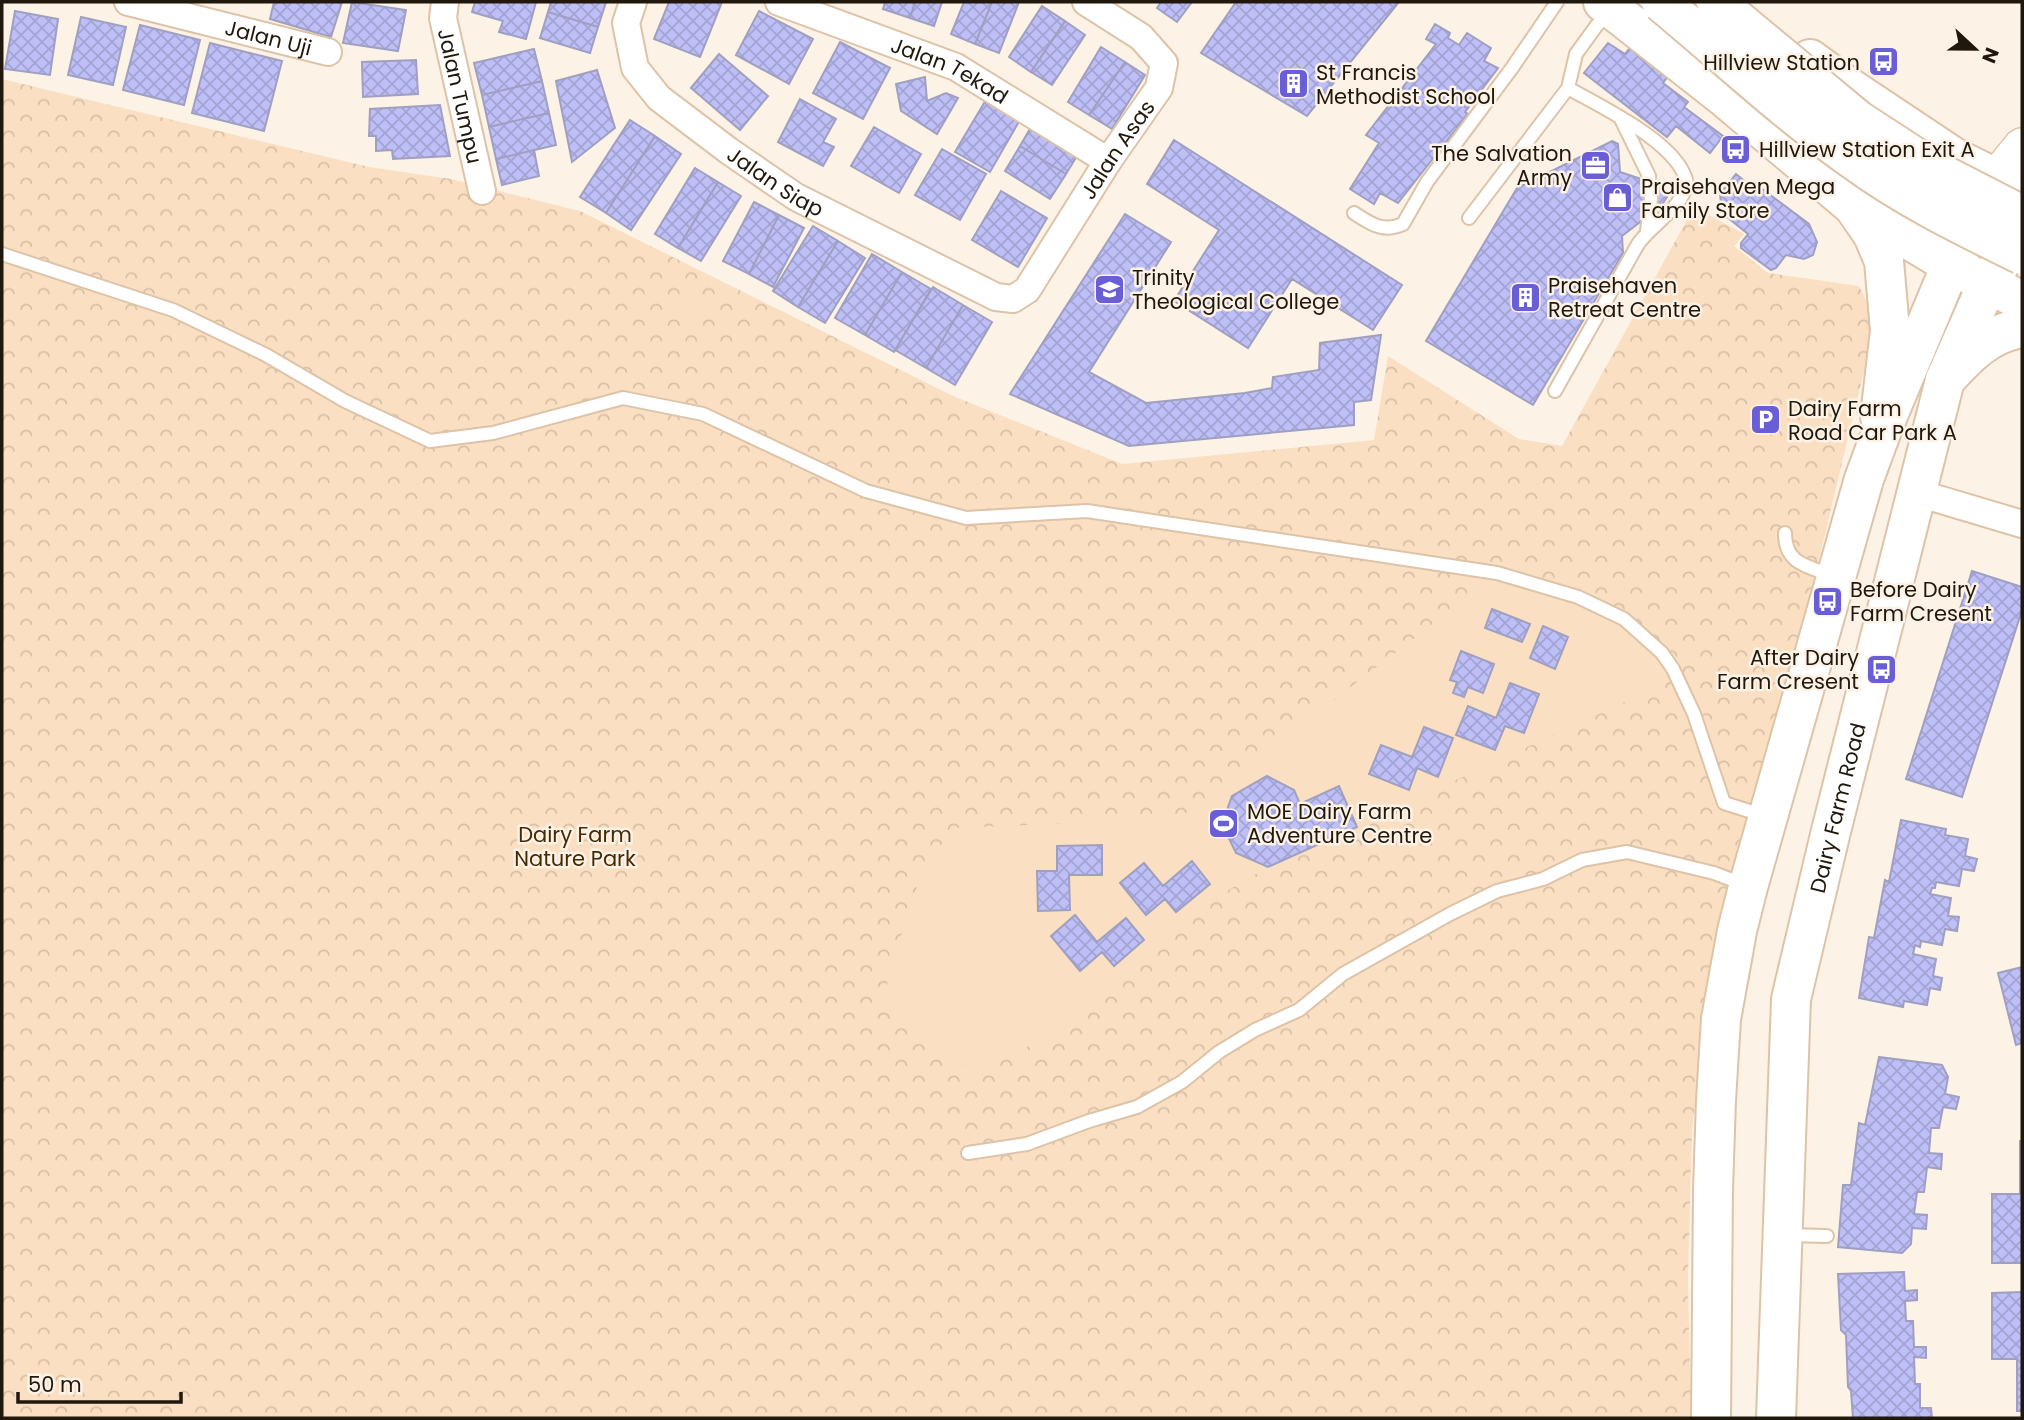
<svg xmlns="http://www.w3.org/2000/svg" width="2024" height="1420" font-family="Poppins,sans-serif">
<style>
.park{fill:url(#park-crowns)}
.garden{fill:#fbdfc2}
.building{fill:url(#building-cross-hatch);stroke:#9fa0c1;stroke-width:2}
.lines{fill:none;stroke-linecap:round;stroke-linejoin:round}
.lane-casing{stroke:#ddc3a7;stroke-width:16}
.street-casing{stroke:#ddc3a7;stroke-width:30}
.secondary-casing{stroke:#ddc3a7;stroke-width:40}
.primary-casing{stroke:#ddc3a7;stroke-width:42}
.highway-casing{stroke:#ddc3a7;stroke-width:42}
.lane{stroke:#fff;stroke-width:12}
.street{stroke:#fff;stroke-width:26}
.secondary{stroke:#fff;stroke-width:37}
.primary{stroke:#fff;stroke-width:38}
.highway{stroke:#fff;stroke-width:38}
.highway-bridge-casing{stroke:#ddc3a7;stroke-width:42;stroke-linecap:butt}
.highway-bridge{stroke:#fff;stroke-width:38}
.labels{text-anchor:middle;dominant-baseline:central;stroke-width:5;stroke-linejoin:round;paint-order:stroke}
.street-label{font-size:21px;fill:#21180d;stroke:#fdf2e6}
.poi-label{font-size:21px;fill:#21180d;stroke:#fdf2e6;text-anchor:start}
.park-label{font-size:21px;fill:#472a04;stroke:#fdf2e6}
</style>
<defs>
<pattern id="park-crowns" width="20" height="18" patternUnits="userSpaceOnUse" patternTransform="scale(1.75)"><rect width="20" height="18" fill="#fbdfc2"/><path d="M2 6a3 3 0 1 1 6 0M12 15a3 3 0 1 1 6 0" fill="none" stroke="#d7bfa6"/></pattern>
<pattern id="building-cross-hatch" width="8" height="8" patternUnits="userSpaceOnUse" patternTransform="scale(1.75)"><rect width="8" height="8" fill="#bebff7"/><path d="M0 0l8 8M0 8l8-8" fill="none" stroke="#a3a3d3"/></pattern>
</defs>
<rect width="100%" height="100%" fill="#fdf2e6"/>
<path class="park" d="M2,79L369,167L451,179L580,211L953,396L1122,464L1374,440L1388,356L1519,439L1562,446L1694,207L1744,234L1734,246L1768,273L1859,286C1881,326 1872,342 1861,383L1771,761L1712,976L1692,1130L1688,1278L1691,1418H2Z"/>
<path class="garden" d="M684,290L705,302L695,319L675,306Z
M1492,579C1548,596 1617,608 1655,658C1660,664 1664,674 1668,682L1268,867L1227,891L1061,1030L987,1067L954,1065L917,1041L888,1006L887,962L908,923L918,882L952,828L1178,819Z"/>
<path class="building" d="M274,2H342L331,37L270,19Z
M352,2L406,10L398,51L343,43Z
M475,2H536L526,39L499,32L503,21L472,12Z
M551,2H606L598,27L548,12Z
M669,2H722L700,57L654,39Z
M885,2H915L910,18L883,9Z
M915,2H942L934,26L910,18Z
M964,2H992L975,44L951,34Z
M992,2H1019L999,53L975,44Z
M1161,2H1192L1177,22L1157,8Z
M1236,2H1399L1307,116L1201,53Z
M1042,6L1065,21L1031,72L1009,57Z
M15,11L58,19L50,75L5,69Z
M759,11L813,39L789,84L736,55Z
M548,12L598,27L590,53L540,38Z
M81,17L126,27L113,85L68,75Z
M1065,21L1085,35L1052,85L1031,72Z
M1435,24L1450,33L1448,38L1459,45L1467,33L1491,48L1484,61L1498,68L1465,112L1468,114L1398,203L1380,193L1374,204L1350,189L1379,143L1366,135L1436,44L1426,39Z
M140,25L200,40L184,105L123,90Z
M840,42L890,68L863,119L813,93Z
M210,43L282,61L264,131L192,113Z
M1608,43L1625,54L1632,45L1669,75L1663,83L1688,102L1684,107L1723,136L1710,153L1676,126L1667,137L1584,73Z
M1101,47L1125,62L1089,115L1068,102Z
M534,49L542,81L482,95L474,63Z
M719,54L768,96L740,130L691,88Z
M416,60L418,94L363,97L362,62Z
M1125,62L1145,75L1112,129L1089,115Z
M597,70L615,128L572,162L556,81Z
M925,77L927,101L946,93L958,98L937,134L901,111L896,84Z
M542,81L549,113L489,127L482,95Z
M987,98L1021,118L990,172L955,152Z
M800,99L836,119L823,142L834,147L823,166L778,142Z
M440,105L450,156L393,159L392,150L376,151V136H369L370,109Z
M549,113L556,145L496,159L489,127Z
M630,120L655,136L606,213L580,197Z
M1034,122L1080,151L1066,174L1020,146Z
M874,127L921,154L899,193L851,166Z
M655,136L681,154L631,230L606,213Z
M1174,140L1402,285L1373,330L1292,279L1248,348L1174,301L1219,230L1147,184Z
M1612,141L1618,144L1620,172L1659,185L1665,190L1667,197L1661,206L1622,236L1623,253L1533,405L1426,341L1517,188Z
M1020,146L1066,174L1050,199L1005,171Z
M942,149L986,174L960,220L915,195Z
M534,150L539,176L502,185L496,159Z
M695,168L718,182L678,248L655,234Z
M1736,174L1747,183L1751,181L1757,185L1809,224L1817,242L1813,255L1804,259L1786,255L1776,268L1771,270L1741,248V243L1748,234L1722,213L1720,194Z
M718,182L741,196L701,261L678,248Z
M1001,191L1047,218L1018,267L972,240Z
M754,202L779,215L749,274L723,261Z
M1125,214L1171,242L1089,372L1146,403L1245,393L1272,388L1273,377L1319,370L1320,343L1381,335L1371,400L1354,402V425L1129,446L1010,394Z
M779,215L804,228L773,287L749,274Z
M813,226L838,241L798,307L773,291Z
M838,241L865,258L825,323L798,307Z
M872,254L902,272L865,335L835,318Z
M902,272L931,289L894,352L865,335Z
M933,287L963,305L926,368L895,350Z
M963,305L992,322L955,385L926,368Z
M1972,571L2022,587V610L1962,797L1906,779Z
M1492,609L1530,624L1522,642L1485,628Z
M1543,626L1568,637L1555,669L1530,658Z
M1461,651L1494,664L1483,693L1468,687L1464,697L1453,693L1457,682L1450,680Z
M1510,683L1539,694L1524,733L1505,726L1495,750L1456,735L1468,706L1496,718Z
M1424,727L1453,738L1438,777L1417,768L1409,790L1369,774L1381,745L1412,757Z
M1267,776L1294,790L1300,804L1339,786L1357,827L1268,867L1236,853L1222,824L1232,796Z
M1901,820L1946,829L1945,835L1968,839L1965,856L1977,859L1974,871L1962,869L1959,886L1936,882L1935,888H1932L1930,894L1951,898L1948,916L1959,917L1957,931L1945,929L1942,945L1921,941L1920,947L1915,945L1913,954L1936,959L1933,976L1942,978L1940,990L1930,988L1927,1005L1904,1001L1903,1007L1859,998L1869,937L1874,938L1885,880L1889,882Z
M1102,845V875H1069L1070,910L1038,911L1037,871H1057V846Z
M1192,861L1210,884L1176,912L1165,899L1146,915L1120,883L1144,863L1163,886Z
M1075,915L1097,942L1126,918L1144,940L1114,966L1102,952L1080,971L1051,936Z
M2022,967V1043L2016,1045L1998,973Z
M1879,1057L1942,1065L1948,1077L1945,1094L1959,1097L1956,1109L1943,1107L1939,1128H1931L1929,1153L1942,1154L1941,1169L1927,1167L1924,1192H1917L1914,1214L1927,1215L1926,1229L1912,1228L1911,1244L1902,1253L1838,1247L1843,1185H1851L1859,1123L1865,1125Z
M2020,1141H2022V1263H1992V1194H2020Z
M1904,1272L1905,1291L1917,1290V1300L1905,1301L1906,1321H1913L1914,1347H1926V1358L1914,1357L1915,1384H1920V1408H1931L1932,1418H1853L1851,1391L1848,1387L1846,1335L1841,1330L1838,1274Z
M2022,1292V1411H2017V1359H1992V1293Z"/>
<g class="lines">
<defs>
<path id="lane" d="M1621,119L1649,176L1651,198L1647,231
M1354,213C1371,224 1383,233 1403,224L1427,182L1512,68L1557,2
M1469,218L1568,88L1576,54L1597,25L1610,14
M2,254L173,310L266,355L345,401L430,441L493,433L623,398L703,414L866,491L966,518L1087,511L1497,573L1578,597L1624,619L1662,653L1673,669L1694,714L1724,803L1765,816
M1555,391L1638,244C1652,224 1681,209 1687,184C1681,144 1601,107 1568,88
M1785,533C1785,564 1807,566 1831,575
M968,1153L1027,1144L1089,1121L1137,1107L1182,1082L1219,1052L1255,1030L1299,1010L1343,974L1450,914L1497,891L1543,879L1582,860L1627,852L1714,873L1745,885
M1785,1235L1827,1236"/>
<g id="street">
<path id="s1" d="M128,2L328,52"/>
<path id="s2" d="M445,2L443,18L482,191"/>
<path id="s3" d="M633,2L626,23L635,68L659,98L729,151L796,197L996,297L1013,299L1027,290L1108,161L1159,88L1164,63L1141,37L1086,2"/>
<path id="s4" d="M779,2L956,67L1108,161"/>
<path d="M1918,493L2022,524"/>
</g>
<path id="secondary" d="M1996,179L2022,147"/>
<g id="primary">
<path d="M1711,1418L1713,1190L1716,1100L1721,1019L1737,931L1748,887L1864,479L1884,425L1951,265L1967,236"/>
<path id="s5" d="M1776,1418L1791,999L1831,831L1945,380L1982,296L2022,225"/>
</g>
<path id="highway" d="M1603,2L1724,97L1853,206L1951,265L2022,301
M1810,59L1844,84L1955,158L2022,191
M1854,207L1873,235L1884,261L1890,331L1880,417L1884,425
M1945,380C1967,356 1988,333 2022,328"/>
</defs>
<use href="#lane" class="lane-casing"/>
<use href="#street" class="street-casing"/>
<use href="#secondary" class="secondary-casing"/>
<use href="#primary" class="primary-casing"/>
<use href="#highway" class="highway-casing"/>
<use href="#lane" class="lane"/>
<use href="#street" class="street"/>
<use href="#secondary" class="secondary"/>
<use href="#primary" class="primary"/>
<use href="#highway" class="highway"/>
<defs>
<path id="highway-bridge" d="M1661,2C1725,55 1786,113 1855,161C1907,199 1965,227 2022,255
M1716,2L1858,120L1938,172L2022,215"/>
</defs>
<use href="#highway-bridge" class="highway-bridge-casing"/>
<use href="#highway-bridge" class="highway-bridge"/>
</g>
<defs>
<symbol id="bus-square" viewBox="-11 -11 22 22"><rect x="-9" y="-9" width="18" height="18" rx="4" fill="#6a5ed7" stroke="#fdf2e6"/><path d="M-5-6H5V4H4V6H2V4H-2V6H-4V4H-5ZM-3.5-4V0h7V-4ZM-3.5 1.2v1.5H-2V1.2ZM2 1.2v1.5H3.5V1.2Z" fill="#fff"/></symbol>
<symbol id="building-square" viewBox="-11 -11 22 22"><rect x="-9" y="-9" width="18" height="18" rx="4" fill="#6a5ed7" stroke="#fdf2e6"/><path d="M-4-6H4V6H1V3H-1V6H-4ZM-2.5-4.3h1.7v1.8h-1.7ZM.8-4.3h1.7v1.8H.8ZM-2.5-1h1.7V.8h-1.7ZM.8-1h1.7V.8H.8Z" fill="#fff"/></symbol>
<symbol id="office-square" viewBox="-11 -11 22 22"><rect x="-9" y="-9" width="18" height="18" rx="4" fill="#6a5ed7" stroke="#fdf2e6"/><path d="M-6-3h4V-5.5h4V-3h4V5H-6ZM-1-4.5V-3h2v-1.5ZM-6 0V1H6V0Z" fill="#fff"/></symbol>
<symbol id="shop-square" viewBox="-11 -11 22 22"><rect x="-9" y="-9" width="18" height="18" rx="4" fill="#6a5ed7" stroke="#fdf2e6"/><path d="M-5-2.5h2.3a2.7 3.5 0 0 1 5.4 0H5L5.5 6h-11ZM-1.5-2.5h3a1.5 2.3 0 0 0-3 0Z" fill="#fff"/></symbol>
<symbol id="university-square" viewBox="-11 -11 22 22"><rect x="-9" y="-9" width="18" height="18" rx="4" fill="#6a5ed7" stroke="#fdf2e6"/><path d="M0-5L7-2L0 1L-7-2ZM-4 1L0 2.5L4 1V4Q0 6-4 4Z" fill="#fff"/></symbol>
<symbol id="parking-square" viewBox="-11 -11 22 22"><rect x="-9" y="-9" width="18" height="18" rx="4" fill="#6a5ed7" stroke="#fdf2e6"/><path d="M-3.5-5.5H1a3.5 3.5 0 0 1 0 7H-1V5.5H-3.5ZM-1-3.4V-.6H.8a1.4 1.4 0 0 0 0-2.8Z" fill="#fff"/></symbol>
<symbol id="stadium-square" viewBox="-11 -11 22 22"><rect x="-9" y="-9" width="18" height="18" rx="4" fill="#6a5ed7" stroke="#fdf2e6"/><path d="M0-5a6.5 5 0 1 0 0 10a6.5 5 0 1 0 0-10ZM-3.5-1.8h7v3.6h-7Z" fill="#fff"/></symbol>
</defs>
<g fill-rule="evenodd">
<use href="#bus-square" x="1866" y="44" width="35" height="35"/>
<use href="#building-square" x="1276" y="66" width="35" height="35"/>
<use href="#bus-square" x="1718" y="132" width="35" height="35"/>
<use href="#office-square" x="1578" y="148" width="35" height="35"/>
<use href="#shop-square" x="1600" y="180" width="35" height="35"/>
<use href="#university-square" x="1092" y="272" width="35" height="35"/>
<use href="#building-square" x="1508" y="280" width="35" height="35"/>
<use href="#parking-square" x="1748" y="402" width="35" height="35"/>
<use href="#bus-square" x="1810" y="584" width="35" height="35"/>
<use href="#bus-square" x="1864" y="652" width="35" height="35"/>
<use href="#stadium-square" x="1206" y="806" width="35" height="35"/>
</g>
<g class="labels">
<g class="street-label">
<text stroke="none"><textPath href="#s1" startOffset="145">Jalan Uji</textPath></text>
<text stroke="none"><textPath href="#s4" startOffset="184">Jalan Tekad</textPath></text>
<text stroke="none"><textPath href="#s2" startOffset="96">Jalan Tumpu</textPath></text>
<text stroke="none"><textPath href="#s3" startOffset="700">Jalan Asas</textPath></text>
<text stroke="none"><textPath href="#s3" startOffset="250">Jalan Siap</textPath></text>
<text stroke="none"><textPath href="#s5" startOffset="616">Dairy Farm Road</textPath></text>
</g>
<g class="poi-label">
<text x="1860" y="62" text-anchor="end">Hillview Station</text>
<text x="1316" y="72">St Francis<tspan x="1316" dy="24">Methodist School</tspan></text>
<text x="1759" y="149">Hillview Station Exit A</text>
<text x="1572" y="153" text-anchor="end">The Salvation<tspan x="1572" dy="24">Army</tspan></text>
<text x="1641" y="186">Praisehaven Mega<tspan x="1641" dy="24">Family Store</tspan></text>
<text x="1132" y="277">Trinity<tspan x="1132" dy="24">Theological College</tspan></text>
<text x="1548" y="285">Praisehaven<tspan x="1548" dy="24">Retreat Centre</tspan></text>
<text x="1788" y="408">Dairy Farm<tspan x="1788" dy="24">Road Car Park A</tspan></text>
<text x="1850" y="589">Before Dairy<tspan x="1850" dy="24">Farm Cresent</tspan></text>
<text x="1859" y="657" text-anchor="end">After Dairy<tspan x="1859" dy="24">Farm Cresent</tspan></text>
<text x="1247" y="811">MOE Dairy Farm<tspan x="1247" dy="24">Adventure Centre</tspan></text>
</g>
<g class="park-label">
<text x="575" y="834">Dairy Farm<tspan x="575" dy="24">Nature Park</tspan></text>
</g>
</g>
<rect width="2024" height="1420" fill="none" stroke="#21180d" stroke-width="7"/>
<g transform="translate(1975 49) rotate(112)" stroke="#fdf2e6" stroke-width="5" paint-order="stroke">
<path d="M0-5L12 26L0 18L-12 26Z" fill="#21180d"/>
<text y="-10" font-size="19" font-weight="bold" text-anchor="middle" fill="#21180d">N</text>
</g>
<path d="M18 1392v10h163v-10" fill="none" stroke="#21180d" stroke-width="3.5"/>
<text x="28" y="1392" font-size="21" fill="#21180d" stroke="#fdf2e6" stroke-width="5" paint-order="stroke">50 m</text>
</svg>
